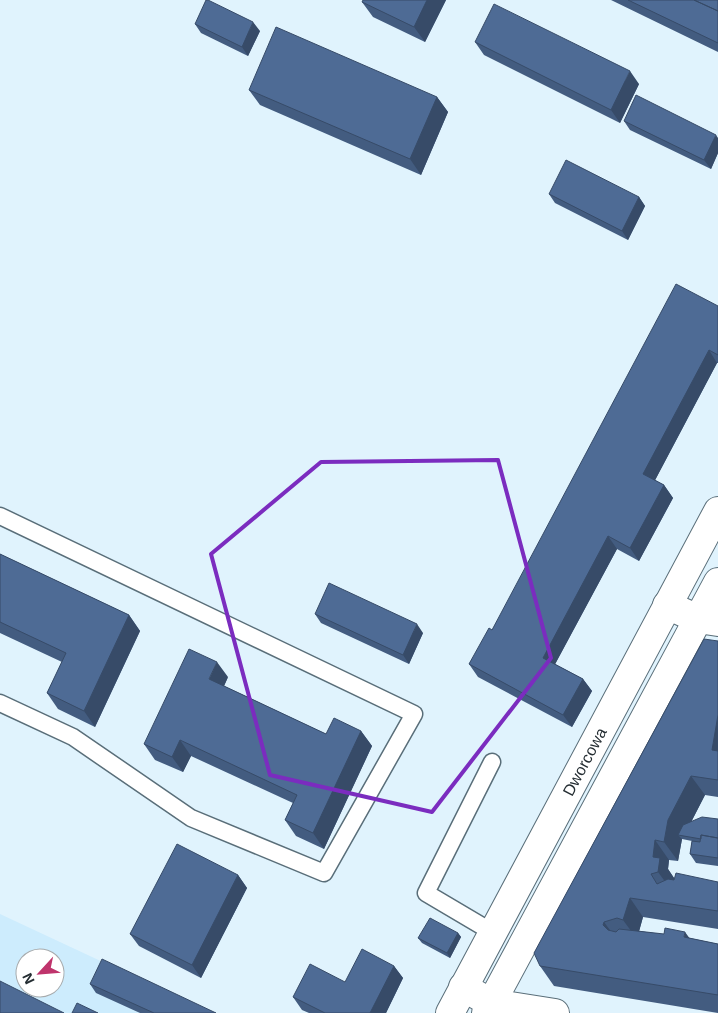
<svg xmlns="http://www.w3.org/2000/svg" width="718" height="1013" font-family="Arial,sans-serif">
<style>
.built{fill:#cdecfd;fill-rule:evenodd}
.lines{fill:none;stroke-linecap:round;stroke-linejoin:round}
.service-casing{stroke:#596e79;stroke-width:19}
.minor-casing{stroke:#596e79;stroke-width:30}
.tertiary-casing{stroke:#596e79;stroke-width:30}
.secondary-casing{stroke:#596e79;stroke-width:30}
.service{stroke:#fff;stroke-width:16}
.minor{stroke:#fff;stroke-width:28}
.tertiary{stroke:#fff;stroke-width:28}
.secondary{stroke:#fff;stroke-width:28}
.wall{fill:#435c80}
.shaded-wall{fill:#374b68}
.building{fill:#4e6b95;stroke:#374b68}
.marked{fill:none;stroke:#7b2cbf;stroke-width:4;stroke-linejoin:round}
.labels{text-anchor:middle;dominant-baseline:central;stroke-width:5;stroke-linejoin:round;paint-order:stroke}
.street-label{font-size:16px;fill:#242d32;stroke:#fff}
</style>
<rect width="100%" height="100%" fill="#e0f3fd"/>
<path class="built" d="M0,914L212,1013H0ZM25,958H55V988H25Z"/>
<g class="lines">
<defs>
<path id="service" d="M0,516L414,714L324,873L191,818L73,737L0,703
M492,762L426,893L492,932"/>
<path id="minor" d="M463,987L491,1003L555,1013"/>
<path id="tertiary" d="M667,605L698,619L718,622"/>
<g id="secondary">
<path id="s1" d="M450,1013L718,511"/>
<path d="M486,1013L718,582"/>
</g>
</defs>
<use href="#service" class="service-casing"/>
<use href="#minor" class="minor-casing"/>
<use href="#tertiary" class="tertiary-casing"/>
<use href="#secondary" class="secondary-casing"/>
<use href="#service" class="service"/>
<use href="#minor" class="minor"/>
<use href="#tertiary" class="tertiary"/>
<use href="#secondary" class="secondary"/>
</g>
<path class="wall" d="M446,0L425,42L373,17L362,2Z
M611,0H718V52Z
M195,24L260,31L248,56L201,33Z
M475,42L639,84L620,123L484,55Z
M249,90L437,97L448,112L421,175L260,105Z
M624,121L718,138V153L711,169L630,130Z
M549,194L639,197L645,206L628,240L555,203Z
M718,306V363H717L655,480L664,485L673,498L639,561L617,549L555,664L583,679L592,691L572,727L478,677L469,664L492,630Z
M0,554L129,615L140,631L95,727L58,709L47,693L62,662L0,633Z
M315,614L423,633L409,664L321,623Z
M718,641V797L705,795L691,822L718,819V866L696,863L690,854L692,841L682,839L678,861L669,860L668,869L674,878V879L718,882V929L643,917L639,931L690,938L718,944V1013L554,986L540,966Z
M228,677L224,686L326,734L361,731L372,746L324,849L296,836L285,820L293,803L191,756L183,772L155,760L144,744Z
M238,875L247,888L201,978L139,946L130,934Z
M458,933L461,937L450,958L422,943L418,938Z
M394,966L403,978L386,1013H309L302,1010L293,997L345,982Z
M90,984L216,1013H140L96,993Z"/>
<path class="shaded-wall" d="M427,0H446L425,42L414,27Z
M253,22L260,31L248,56L242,47Z
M630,71L639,84L620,123L611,110Z
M437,97L448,112L421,175L410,159Z
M716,135L718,138V153L711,169L704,160Z
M639,197L645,206L628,240L622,231Z
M709,350L717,363L652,486L643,474Z
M664,485L673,498L639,561L630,548Z
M608,536L617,549L552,670L543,658Z
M129,615L140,631L95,727L84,711Z
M417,624L423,633L409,664L403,655Z
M217,662L228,677L220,695L209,679Z
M583,679L592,691L572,727L563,715Z
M718,715V758L712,750Z
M361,731L372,746L324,849L313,833Z
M180,740L191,756L183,772L172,757Z
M691,776L705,795L684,836L678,835L682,839L678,861L664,842L668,820Z
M655,840L669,860L668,869L674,878L672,891L658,872L653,857Z
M238,875L247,888L201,978L192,965Z
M630,898L643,917L637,939L623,920Z
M604,922L618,941L603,925Z
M685,932L699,951L684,937Z
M458,933L461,937L450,958L447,953Z
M394,966L403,978L386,1013H370Z"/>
<path class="building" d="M206,0H208L253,22L242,47L195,24Z
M363,0H427L414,27L362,2Z
M628,0H694L718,11V43Z
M694,0H718V11Z
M494,4L630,71L611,110L475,42Z
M276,27L437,97L410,159L249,90Z
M636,95L716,135L704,160L624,121Z
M566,160L639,197L622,231L549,194Z
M676,284L718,306V355L709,350L643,474L664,485L630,548L608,536L543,658L583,679L563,715L469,664L489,628L492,630Z
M0,554L129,615L84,711L47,693L66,653L0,622Z
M329,583L417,624L403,655L315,614Z
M704,639L718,641V715L712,750L718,751V780L691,776L668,820L664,842L655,840L653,857L660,858L658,872L651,874L657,884L668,879L674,880L676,873L718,882V911L630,898L623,920L617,918L604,922L603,925L608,930L616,932L619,929L664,934L665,928L685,932L684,937L718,944V995L540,966L534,953Z
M189,649L217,662L209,679L326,734L334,718L361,731L313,833L285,820L297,795L180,740L172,757L144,744Z
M702,817L718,819V838L701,835V839L678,835L683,825Z
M701,835L718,838V858L690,854L692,841L700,842Z
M177,844L238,875L192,965L130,934Z
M430,918L458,933L447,953L418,938Z
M362,949L394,966L370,1013H325L293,997L310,964L345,982Z
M102,959L216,1013H154L90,984Z
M0,981L64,1013H0Z
M77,1003L98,1013H72Z"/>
<path class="marked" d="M498,460L551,658L432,812L270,775L211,554L321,462Z"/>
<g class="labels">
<g class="street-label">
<text stroke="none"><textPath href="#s1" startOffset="285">Dworcowa</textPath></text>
</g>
</g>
<g transform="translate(40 973) rotate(244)"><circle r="24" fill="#ffffff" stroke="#a7abad"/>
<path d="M0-4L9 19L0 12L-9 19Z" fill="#bf346c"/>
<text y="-8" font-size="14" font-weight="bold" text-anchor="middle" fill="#242d32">N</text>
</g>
</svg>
